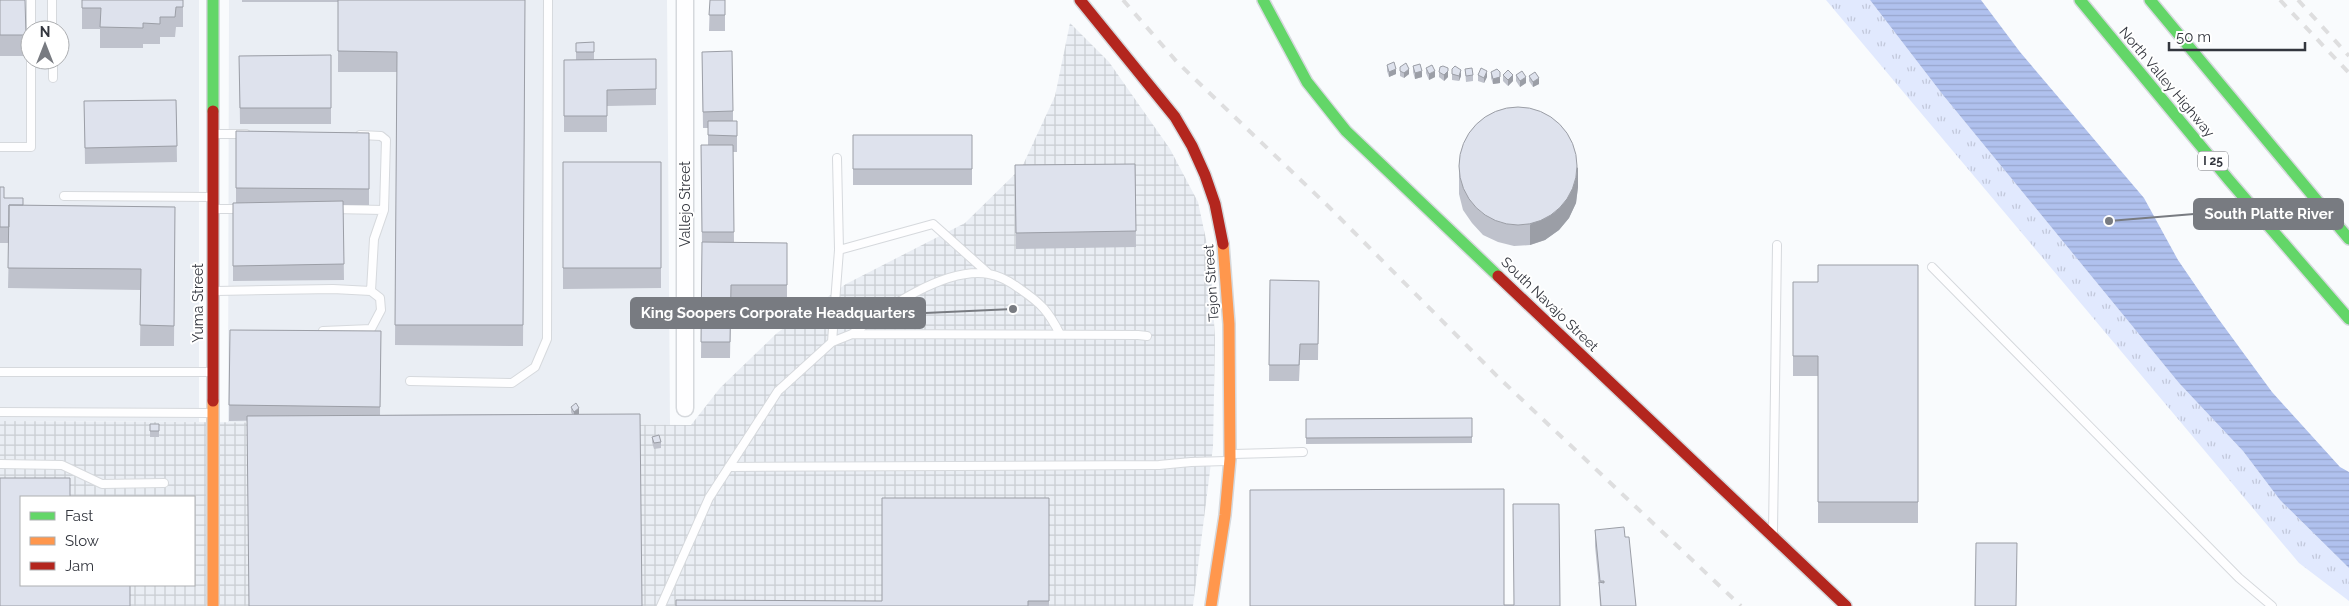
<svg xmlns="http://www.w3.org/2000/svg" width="2349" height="606" font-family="Raleway,sans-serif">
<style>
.built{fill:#eaeef4;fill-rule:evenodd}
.industrial{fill:url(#industrial-grid);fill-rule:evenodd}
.grass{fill:url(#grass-tufts)}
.water{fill:url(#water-rules)}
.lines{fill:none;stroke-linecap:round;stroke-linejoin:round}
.lane-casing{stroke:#d6d9dd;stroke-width:10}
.street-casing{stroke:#d6d9dd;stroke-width:19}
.fast-casing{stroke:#d6d9dd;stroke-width:14}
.slow-casing{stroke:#d6d9dd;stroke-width:14}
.jam-casing{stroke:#d6d9dd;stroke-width:14}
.lane{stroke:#fefeff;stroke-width:8}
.street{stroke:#fefeff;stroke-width:16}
.fast{stroke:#63d668;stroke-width:11}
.slow{stroke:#ff974d;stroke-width:11}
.jam{stroke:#b3261e;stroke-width:11}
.rail{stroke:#dededf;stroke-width:4;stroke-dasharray:9 9;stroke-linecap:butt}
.wall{fill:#bfc2cc}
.shaded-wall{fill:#9b9ea6}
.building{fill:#dee2ed;stroke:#9b9ea6}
.labels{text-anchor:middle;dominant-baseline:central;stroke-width:4;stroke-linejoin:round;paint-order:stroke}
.shield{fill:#fff;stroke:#707278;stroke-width:1}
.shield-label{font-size:12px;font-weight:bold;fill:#33363e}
.street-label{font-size:14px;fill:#33363e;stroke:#fff}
.leader{fill:none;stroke:#787b81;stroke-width:2}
.callout-dot{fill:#787b81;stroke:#fff;stroke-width:2}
.callout{fill:#787b81;stroke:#787b81;stroke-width:2}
.callout-label{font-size:15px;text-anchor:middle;font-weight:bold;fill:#fff}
</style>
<defs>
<pattern id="industrial-grid" width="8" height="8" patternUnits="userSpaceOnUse" patternTransform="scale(1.25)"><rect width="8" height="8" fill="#eaeef4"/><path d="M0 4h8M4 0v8" fill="none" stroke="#c9cdd2"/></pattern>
<pattern id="grass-tufts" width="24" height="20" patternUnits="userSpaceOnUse" patternTransform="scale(1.25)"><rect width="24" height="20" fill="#e1e9fe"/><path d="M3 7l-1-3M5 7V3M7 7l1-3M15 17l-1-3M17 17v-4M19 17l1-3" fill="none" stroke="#c2c8db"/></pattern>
<pattern id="water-rules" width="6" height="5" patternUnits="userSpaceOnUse" patternTransform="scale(1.25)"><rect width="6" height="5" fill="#b0c1ee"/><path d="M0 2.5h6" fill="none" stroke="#98a6cd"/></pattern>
</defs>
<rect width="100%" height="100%" fill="#f9fbfd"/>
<path class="built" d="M0,0H199V422L0,421ZM30,30H60V60H30Z
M229,0H667L670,425L228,422Z"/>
<path class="industrial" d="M1070,23L1109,62L1170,149L1198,202L1210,258L1215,338L1213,447L1193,606H0V421L691,425L720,388L777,333L846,284L965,223L1022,167L1055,96ZM21,497H194V585H21Z"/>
<path class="grass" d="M1826,0H1870L1943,95L2179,383L2243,451L2280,500L2349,568V601L2299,563Z"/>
<path class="water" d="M1870,0H1981L2020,52L2144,198L2178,260L2217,317L2272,392L2340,467L2349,472V568L2280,500L2243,451L2179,383L1943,95Z"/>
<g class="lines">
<defs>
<path id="lane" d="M31,0V30
M52,0V30
M53,60V78
M215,134H246
M360,135L381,136L386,140L384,210L374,239L371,291
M0,147H31V60
M64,196L211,197
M215,209H241
M333,209L384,210
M839,250L933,224L989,274
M1932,267L2239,578L2272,606
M216,291L333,289L371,291L380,298L381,310L371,329L323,331
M852,334C884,310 945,266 989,274C1000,276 1012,283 1020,289C1042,304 1048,311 1060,334
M832,342L839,250L837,158
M0,372H211
M410,381L512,383L535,367L547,339L548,0
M0,412L211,413
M1233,454L1303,452
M0,464L62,465L102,484L164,483
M729,467L1159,465L1191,462L1227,461
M1773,532L1777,245
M661,606L709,498L778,391L832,342L852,334L1138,335L1147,336"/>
<path id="street" d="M685,0V408"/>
<path id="fast" d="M213,0V111
M1263,0L1307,82L1346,131L1498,276
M2080,0L2229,180L2349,319
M2150,0L2349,239"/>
<path id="slow" d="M213,401V606
M1211,606L1225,515L1230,459L1229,324L1223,244"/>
<path id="jam" d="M1080,0L1175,117L1192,146L1205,175L1215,204L1223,244
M213,111V401
M1498,276L1846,606"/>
</defs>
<use href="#lane" class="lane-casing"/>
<use href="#street" class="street-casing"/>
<use href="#fast" class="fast-casing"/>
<use href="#slow" class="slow-casing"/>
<use href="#jam" class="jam-casing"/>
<use href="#lane" class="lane"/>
<use href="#street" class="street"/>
<use href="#fast" class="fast"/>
<use href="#slow" class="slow"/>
<use href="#jam" class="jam"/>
<path class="rail" d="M1123,0L1177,62L1329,207L1498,377L1741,606
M2280,0L2349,73
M2298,0L2349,56"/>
</g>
<path class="wall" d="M0,0H25L26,56H0Z
M82,0H183V27H176L175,37H160V44H143V48H100V29H82Z
M242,0H525L523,346L395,345L397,72H338V2H242Z
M710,0H725V31H709Z
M594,42V60L656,59V105L607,106V132H564V60H576V43Z
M702,52L733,111V121H737V152H733L734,242L787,259V301H731L730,358H701L702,248L701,145H708V128H703Z
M331,55V124H240L239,56Z
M1387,65L1396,74L1389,77L1387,71Z
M1413,66L1422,77L1415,79L1413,72Z
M1400,67L1409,74L1404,78L1400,76Z
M1426,68L1435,77L1429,80L1426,73Z
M1452,69L1461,76L1459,81L1452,80Z
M1465,69L1473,75V81L1466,82Z
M1439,72L1448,77L1444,81L1439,77Z
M1491,72H1500V83L1493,84L1491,78Z
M1478,75L1487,77L1484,83L1478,81Z
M1503,75L1513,81L1508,86L1503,81Z
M1516,75L1526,83L1520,87L1516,81Z
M1529,76L1539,84L1533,87L1529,81Z
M176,100L177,162L85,164L84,101Z
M236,131L369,133V205H343L344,280L233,281V203H236Z
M853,135H972V185H853Z
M563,162H661V288L563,289Z
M1135,164L1136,247L1016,249L1015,165Z
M1459,173L1578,187L1576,203L1569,218L1559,230L1545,240L1530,245L1514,246L1498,242L1483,235L1472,223L1463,210L1459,194Z
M0,187L4,198L23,205L175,207L174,346H140L141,290L8,288L9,243H0Z
M1918,265V523H1818V376H1793V282H1818Z
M1270,280L1319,281L1318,360H1300L1299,381H1269Z
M230,330L381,331L380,415L572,414L571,412V407L579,414L229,421Z
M1472,418V443L1306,444V419Z
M150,424H159V437H150Z
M652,437L661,442V448L654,449L652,442Z
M1049,498V606H676L882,601Z
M1595,530L1625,537L1636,606H1600L1599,587L1595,546Z"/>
<path class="shaded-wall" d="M1396,69V74L1389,77V72Z
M1409,69V74L1404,78V73Z
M1461,70V76L1459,81V76Z
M1422,71V77L1415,79V73Z
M1435,71V77L1429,80V74Z
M1448,71V77L1444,81V75Z
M1487,71V77L1484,83V78Z
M1513,75V81L1508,86V80Z
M1500,77V83L1493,84V79Z
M1526,77V83L1520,87V81Z
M1539,78V84L1533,87V82Z
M1578,167V187L1576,203L1569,218L1559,230L1545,240L1530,245V225Z
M579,408V414L574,417V412Z"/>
<path class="building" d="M0,0H25L26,35H0Z
M82,0H183V7H176L175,17H160V24L143,23V28L100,27L101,8H82Z
M338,0H525L523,325H395L397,52L338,51Z
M710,0H725V15H709Z
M594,42V52H576V43Z
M732,51L733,111L703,112L702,52Z
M331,55V108H240L239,56Z
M656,59V89L607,90V116H564V60Z
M1394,62L1396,69L1389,72L1387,65Z
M1406,63L1409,69L1404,73L1400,71V67Z
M1420,64L1422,71L1415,73L1413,66Z
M1432,65L1435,71L1429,74L1426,68Z
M1443,66L1448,68V71L1444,75L1439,72L1440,67Z
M1455,66L1461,70L1459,76L1452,74V69Z
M1472,68L1473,75L1466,76L1465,69Z
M1481,68L1487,71L1484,78L1478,75Z
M1497,69L1500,72V77L1493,79L1491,72Z
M1508,70L1513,75L1508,80L1503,75Z
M1522,71L1526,77L1520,81L1516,75Z
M1535,72L1539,78L1533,82L1529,76Z
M176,100L177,146L85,148L84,101Z
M1459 166a59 59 0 1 1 118 0a59 59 0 1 1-118 0Z
M708,121H737V136L708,135Z
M236,131L369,133V189L236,188Z
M853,135H972V169H853Z
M701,145H733L734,232H702Z
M563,162H661V268H563Z
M1135,164L1136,231L1016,233L1015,165Z
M0,187H4V198H23V205H9V227H0Z
M343,201L344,264L233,266V203Z
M9,205L175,207L174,326L140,325L141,269L8,268Z
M702,242L787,243V285H731L730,342H701Z
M1818,265H1918V502H1818V356H1793V282H1818Z
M1270,280L1319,281L1318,344H1300L1299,365H1269Z
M230,330L381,331L380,407L229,405Z
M576,403L579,408L574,412L571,407Z
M640,414L642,606H249L247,416Z
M1472,418V437L1306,438V419Z
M150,424H159V431H150Z
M659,435L661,442L654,443L652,437Z
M0,478H70V497H21V585H130V606H0Z
M1504,489V605H1514L1513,504H1559L1560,606H1250V490Z
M882,498H1049V601H1028V606H676V600L882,601Z
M1624,527L1625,537H1629L1636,606H1601L1599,582L1604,583V581H1600L1595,530Z
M1976,543H2017L2016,606H1975Z"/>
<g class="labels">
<rect class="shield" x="2198" y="151.5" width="30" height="19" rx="4"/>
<g class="shield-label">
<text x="2213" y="161">I 25</text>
</g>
<g class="street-label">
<text transform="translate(2167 82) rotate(50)">North Valley Highway</text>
<text transform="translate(685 204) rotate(-90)">Vallejo Street</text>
<text transform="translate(1211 283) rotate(-94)">Tejon Street</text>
<text transform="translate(198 303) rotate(-90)">Yuma Street</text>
<text transform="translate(1550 304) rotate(44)">South Navajo Street</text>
</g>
</g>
<path class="leader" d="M2109 221L2194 214M1013 309L925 313"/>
<g class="callout-dot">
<circle cx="2109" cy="221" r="5"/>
<circle cx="1013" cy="309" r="5"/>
</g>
<g class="callout">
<rect x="2194" y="199" width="149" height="30" rx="5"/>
<rect x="631" y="298" width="294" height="30" rx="5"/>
</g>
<g class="callout-label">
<text x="2269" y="219">South Platte River</text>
<text x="778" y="318">King Soopers Corporate Headquarters</text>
</g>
<rect x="20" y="496" width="175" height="90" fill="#ffffff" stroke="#adafb2"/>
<rect x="30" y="512" width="25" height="8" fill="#63d668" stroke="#adafb2"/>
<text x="65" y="521" font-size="15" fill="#33363e">Fast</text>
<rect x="30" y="537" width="25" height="8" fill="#ff974d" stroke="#adafb2"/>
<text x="65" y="546" font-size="15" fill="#33363e">Slow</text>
<rect x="30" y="562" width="25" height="8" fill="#b3261e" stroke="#adafb2"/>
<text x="65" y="571" font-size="15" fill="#33363e">Jam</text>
<g transform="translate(45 45)"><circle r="24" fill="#ffffff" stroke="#adafb2"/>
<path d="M0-4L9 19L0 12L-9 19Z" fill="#787b81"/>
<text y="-8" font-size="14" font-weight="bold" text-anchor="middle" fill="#33363e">N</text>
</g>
<path d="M2169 42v8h136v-8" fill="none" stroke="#33363e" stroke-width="2.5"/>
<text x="2176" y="42" font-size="15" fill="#33363e" stroke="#ffffff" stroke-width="4" paint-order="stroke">50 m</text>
</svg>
